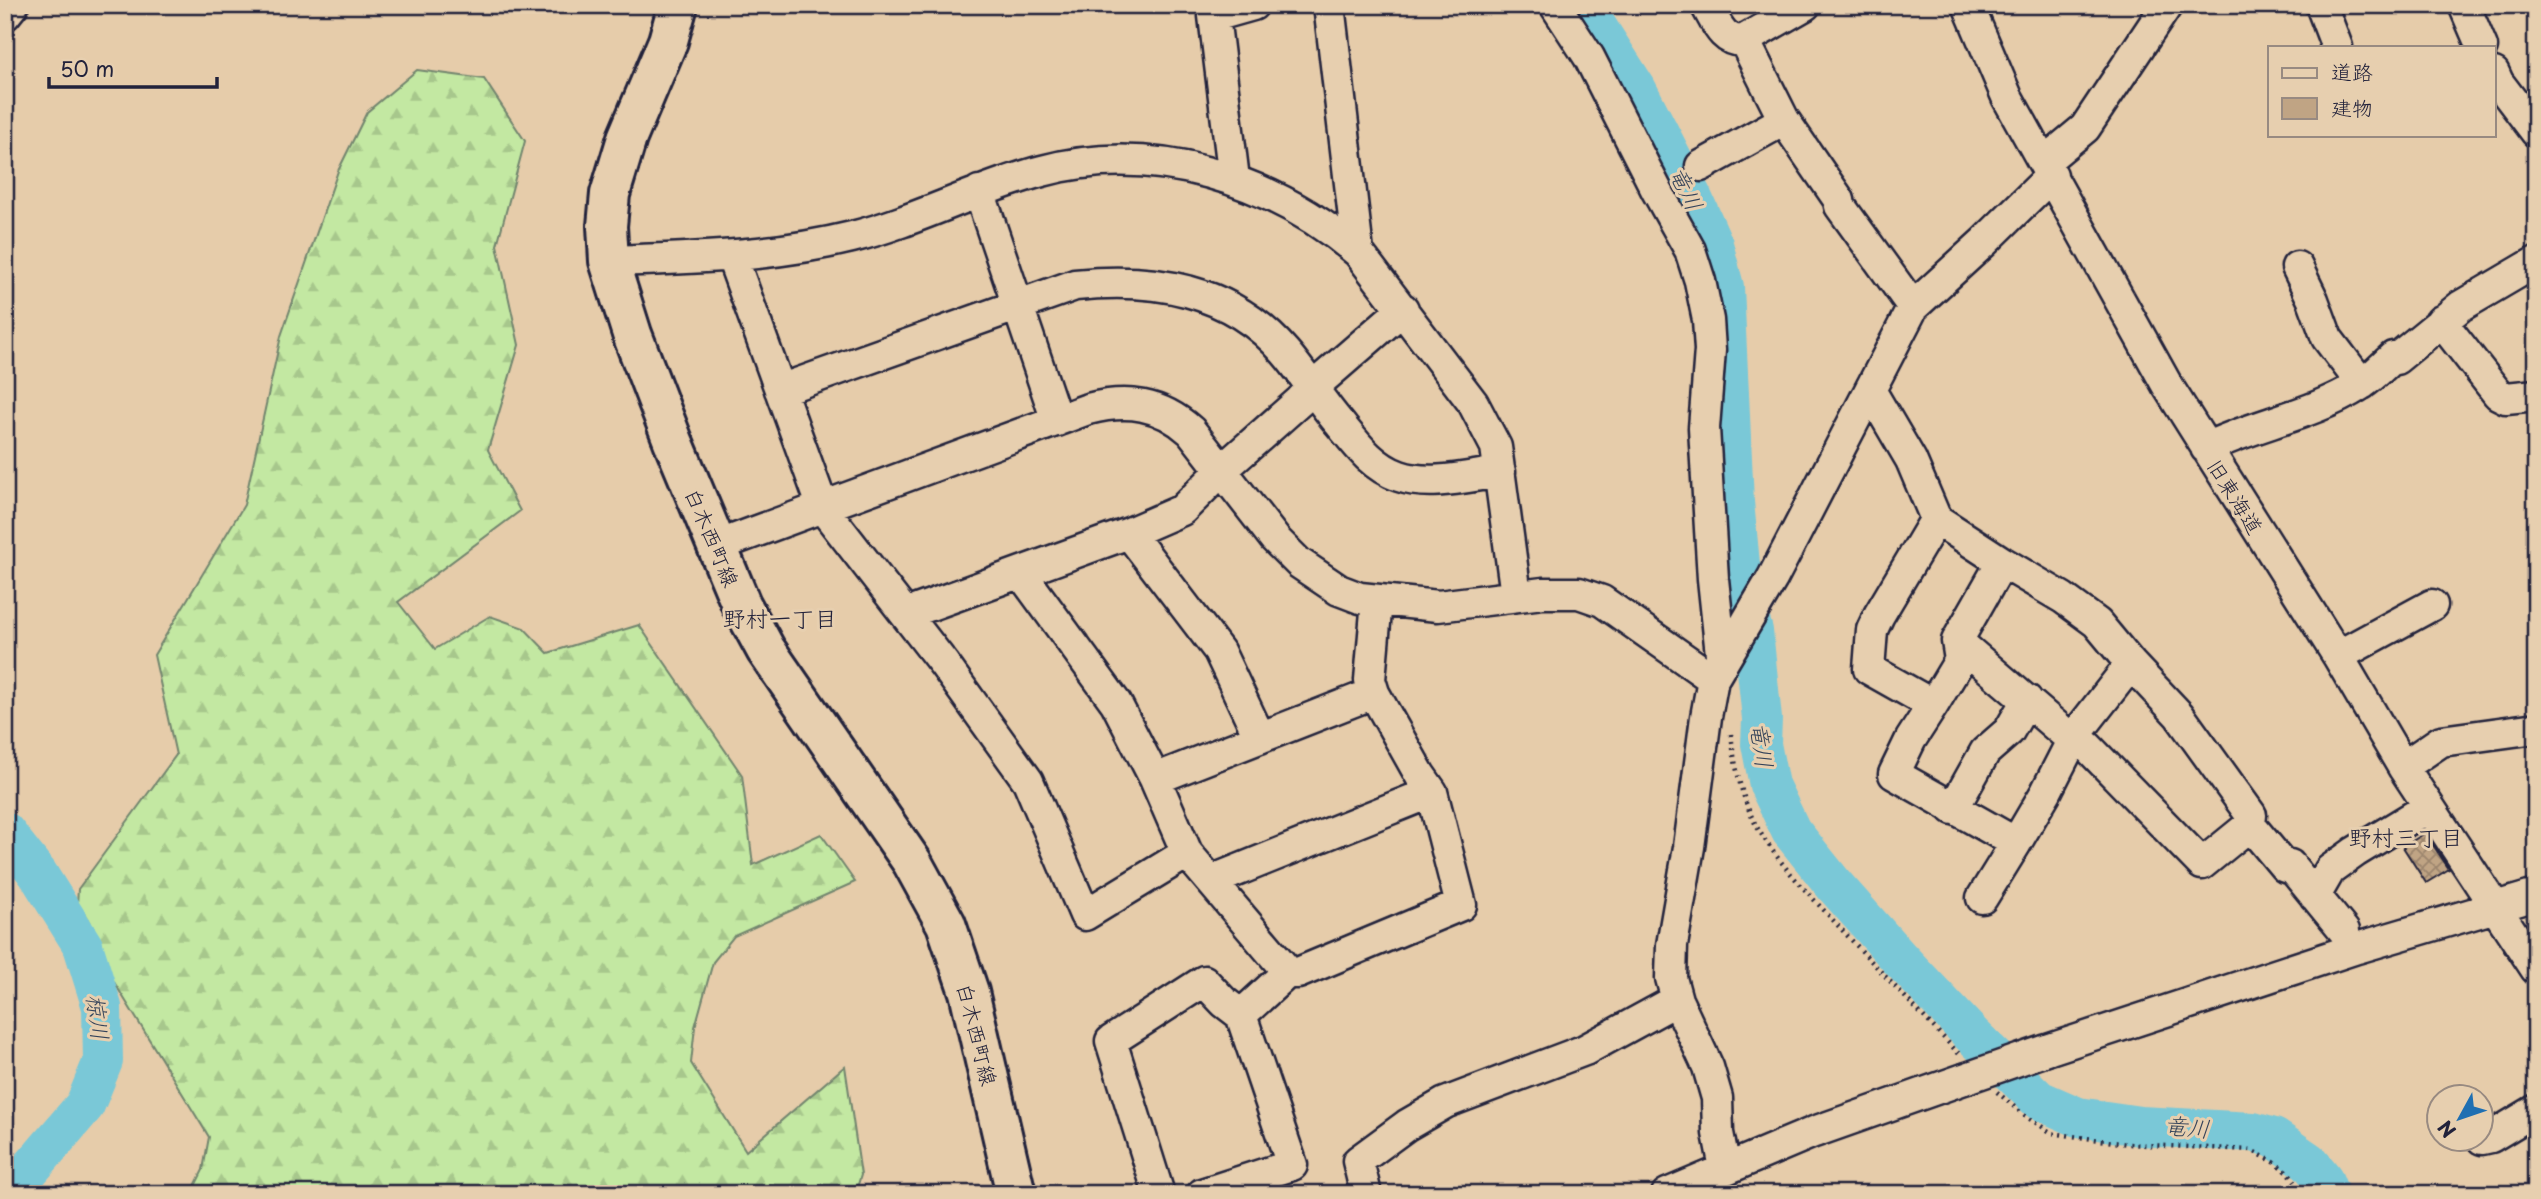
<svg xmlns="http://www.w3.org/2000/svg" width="2541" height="1199" font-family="'Playpen Sans','Klee One',sans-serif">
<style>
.forest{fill:url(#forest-firs);stroke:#72856e;stroke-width:2}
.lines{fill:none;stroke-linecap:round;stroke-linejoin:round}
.river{stroke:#7ac8d7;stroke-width:40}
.building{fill:url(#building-cross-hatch);stroke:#22223b;stroke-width:2}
.minor-casing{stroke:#22223b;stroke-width:35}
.major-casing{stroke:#22223b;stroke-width:44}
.path{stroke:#22223b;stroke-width:4.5;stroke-dasharray:2 5;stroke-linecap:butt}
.minor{stroke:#e7cfaf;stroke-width:30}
.major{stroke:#e7cfaf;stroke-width:38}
.minor-bridge-casing{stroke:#22223b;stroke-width:35;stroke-linecap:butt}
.minor-bridge{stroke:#e7cfaf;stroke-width:30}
.labels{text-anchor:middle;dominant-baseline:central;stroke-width:6;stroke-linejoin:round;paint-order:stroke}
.street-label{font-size:21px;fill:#22223b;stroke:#e7cfaf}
.water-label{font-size:23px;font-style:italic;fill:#34435a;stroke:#e7cfaf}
.neighbourhood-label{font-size:23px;fill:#22223b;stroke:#e7cfaf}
</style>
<defs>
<pattern id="forest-firs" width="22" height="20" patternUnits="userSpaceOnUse" patternTransform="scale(1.75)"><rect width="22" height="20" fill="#c3e8a2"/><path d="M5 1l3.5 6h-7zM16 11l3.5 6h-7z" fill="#a7c78c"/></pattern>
<pattern id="building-cross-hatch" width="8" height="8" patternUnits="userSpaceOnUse" patternTransform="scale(1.75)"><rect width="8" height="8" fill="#c0a484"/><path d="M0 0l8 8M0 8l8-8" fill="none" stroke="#9c856d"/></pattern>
</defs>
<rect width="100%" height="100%" fill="#e6ccaa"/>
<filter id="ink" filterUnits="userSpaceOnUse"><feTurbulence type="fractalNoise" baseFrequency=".0143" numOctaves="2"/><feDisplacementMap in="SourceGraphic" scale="14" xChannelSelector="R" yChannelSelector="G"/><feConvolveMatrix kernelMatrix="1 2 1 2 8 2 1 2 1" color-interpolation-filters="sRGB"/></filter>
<g filter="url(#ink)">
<path class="forest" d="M417,70L484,79L525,141L497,245L519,345L488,450L520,511L398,602L435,649L490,616L524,628L548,653L639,625L742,775L753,865L821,834L855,882L734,936L713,962L695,1027L691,1063L746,1151L845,1066L861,1175L855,1194H191L203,1170L209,1137L76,920L78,889L176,755L154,655L244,505L281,336L338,171L367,112Z"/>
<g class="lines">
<path class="river" d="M1583,5L1636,88L1693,199L1713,244L1724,287L1734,502L1743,596L1753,631L1762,719L1761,744L1769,785L1791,831L1835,886L1900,959L1972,1035L2039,1100L2078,1117L2140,1126L2253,1132L2274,1138L2309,1162L2323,1179L2329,1194
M5,832L38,874L83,946L102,1007L103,1061L85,1105L14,1188L5,1193"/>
</g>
<path class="building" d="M2425,833L2449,869L2426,883L2403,847Z"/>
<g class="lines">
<defs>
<path id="minor" d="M1329,5L1358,252
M1555,5L1589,57L1657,191L1690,250L1700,281L1708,320L1710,350L1704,428L1713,579L1722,664
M1706,5C1715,20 1723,44 1744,40L1784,120L1839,200L1840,206L1913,307
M1968,5L2007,97L2167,385L2338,656L2403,767L2536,969
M2321,5L2337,47
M2464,5L2482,47
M5,15L13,5
M1744,40L1805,5
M2494,73L2498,82L2536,132
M2044,162L2085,128L2167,5
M1701,166L1784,120
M1234,179L1214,16L1253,5
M979,191L1057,421
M732,257L823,508L944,664L1028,781L1085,915L1187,853
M609,261C691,258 771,257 852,237C917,221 977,188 1042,171C1154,141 1271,179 1358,252L1473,403L1496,447L1516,595
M2297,267L2313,300L2327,338L2362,384
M2441,321L2498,394L2506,398L2536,395
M780,390L1075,285C1153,277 1230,288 1285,352C1305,375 1320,401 1340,424C1357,445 1373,467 1399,476C1430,487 1469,476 1500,472
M1870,390L1911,460L1936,519
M2206,448C2255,424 2313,415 2360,385C2372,378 2383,366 2393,357L2396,359L2461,306L2536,262
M1129,533L1219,651L1260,738
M717,546L1088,409C1127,399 1160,403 1191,431L1275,539L1299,563L1339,590L1360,598L1438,606L1543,593H1579L1602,601L1713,679
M2002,562L1957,641L2063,732L2074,737L2131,664
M1021,573L1116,703L1155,779L1187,853L1288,972L1298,973L1461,905L1432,792L1420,775L1374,693L1370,680L1377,600
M906,614L1129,533L1182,510L1222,470L1300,401L1312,388L1403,309
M2338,656L2432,605
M1933,705L1960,660L1957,641
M2403,767L2441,741L2536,728
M1155,779L1374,693
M1953,809L1985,752L2009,731L2027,700
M2016,843L2046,792L2074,737L2087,746L2202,864L2250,825
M1211,881L1432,792
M2315,896L2330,870L2355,852L2429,807
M1982,898L2016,843L1894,774L1911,739L1933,705L1869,669L1872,630L1879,615L1936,519L2002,562L2063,598L2097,623L2131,664L2179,715L2251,815L2250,825L2285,867L2290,865L2344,931
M1241,1015L1288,972
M2047,1050L2357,948L2536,895
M2482,1139L2491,1137L2536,1110
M1725,1168L1718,1133L1717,1098L1708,1067L1677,1000L1671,978L1672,945L1689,847L1706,717L1713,679L1772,579L1913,307L1984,242L2052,175
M1159,1194L1111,1041L1204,981L1224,1002L1241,1015L1292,1165L1202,1194
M1366,1194L1358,1161L1407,1125L1445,1103L1585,1050L1677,1000
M1667,1194L1814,1132L1964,1079"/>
<path id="major" d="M678,5L668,41L627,138L610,194L607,226L609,261L632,334L673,441L741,604L766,650L912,862L946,924L969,992L1016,1194"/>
</defs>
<use href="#minor" class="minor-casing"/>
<use href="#major" class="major-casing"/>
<path class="path" d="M1731,734C1735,766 1741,798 1757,827C1779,865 1813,898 1843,931C1882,973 1921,1014 1961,1056
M1997,1092L2025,1116L2052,1133L2127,1144L2251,1150L2274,1162L2289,1173L2304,1194"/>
<use href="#minor" class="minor"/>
<use href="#major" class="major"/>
<defs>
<path id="minor-bridge" d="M1964,1079L2047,1050"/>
</defs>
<use href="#minor-bridge" class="minor-bridge-casing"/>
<use href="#minor-bridge" class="minor-bridge"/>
</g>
</g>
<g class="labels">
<g class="street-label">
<text transform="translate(2236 496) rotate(58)">旧東海道</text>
<text transform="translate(713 537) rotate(67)">白木西町線</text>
<text transform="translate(978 1034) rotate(76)">白木西町線</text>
</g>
<g class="water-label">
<text transform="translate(1687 188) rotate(64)">竜川</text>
<text transform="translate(1763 745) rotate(82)">竜川</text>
<text transform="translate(99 1017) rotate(83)">椋川</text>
<text transform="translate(2187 1126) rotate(5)">竜川</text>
</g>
<g class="neighbourhood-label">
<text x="780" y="617">野村一丁目</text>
<text x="2406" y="836">野村三丁目</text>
</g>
</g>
<rect width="2541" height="1199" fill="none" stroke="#e7cfaf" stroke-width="28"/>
<rect x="14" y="14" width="2513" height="1171" fill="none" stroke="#22223b" stroke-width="2.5" filter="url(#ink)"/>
<rect x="2268" y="46" width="228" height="91" fill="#e7cfaf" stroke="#988a81" stroke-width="2"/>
<rect x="2282" y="68" width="35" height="10" fill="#e7cfaf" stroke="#988a81" stroke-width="2"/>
<text x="2331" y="80" font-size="21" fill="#22223b">道路</text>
<rect x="2282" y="98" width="35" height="21" fill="#c0a484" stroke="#988a81" stroke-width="2"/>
<text x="2331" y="116" font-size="21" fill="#22223b">建物</text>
<g transform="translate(2460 1118) rotate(230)"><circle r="33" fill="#e7cfaf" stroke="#988a81" stroke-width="2"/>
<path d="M0-5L12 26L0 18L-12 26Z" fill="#1f6fb2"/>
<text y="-10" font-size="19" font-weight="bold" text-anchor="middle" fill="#22223b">N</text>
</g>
<path d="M49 77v10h168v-10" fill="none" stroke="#22223b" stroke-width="3.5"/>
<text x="60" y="77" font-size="21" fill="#22223b" stroke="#e7cfaf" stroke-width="5" paint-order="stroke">50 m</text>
</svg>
